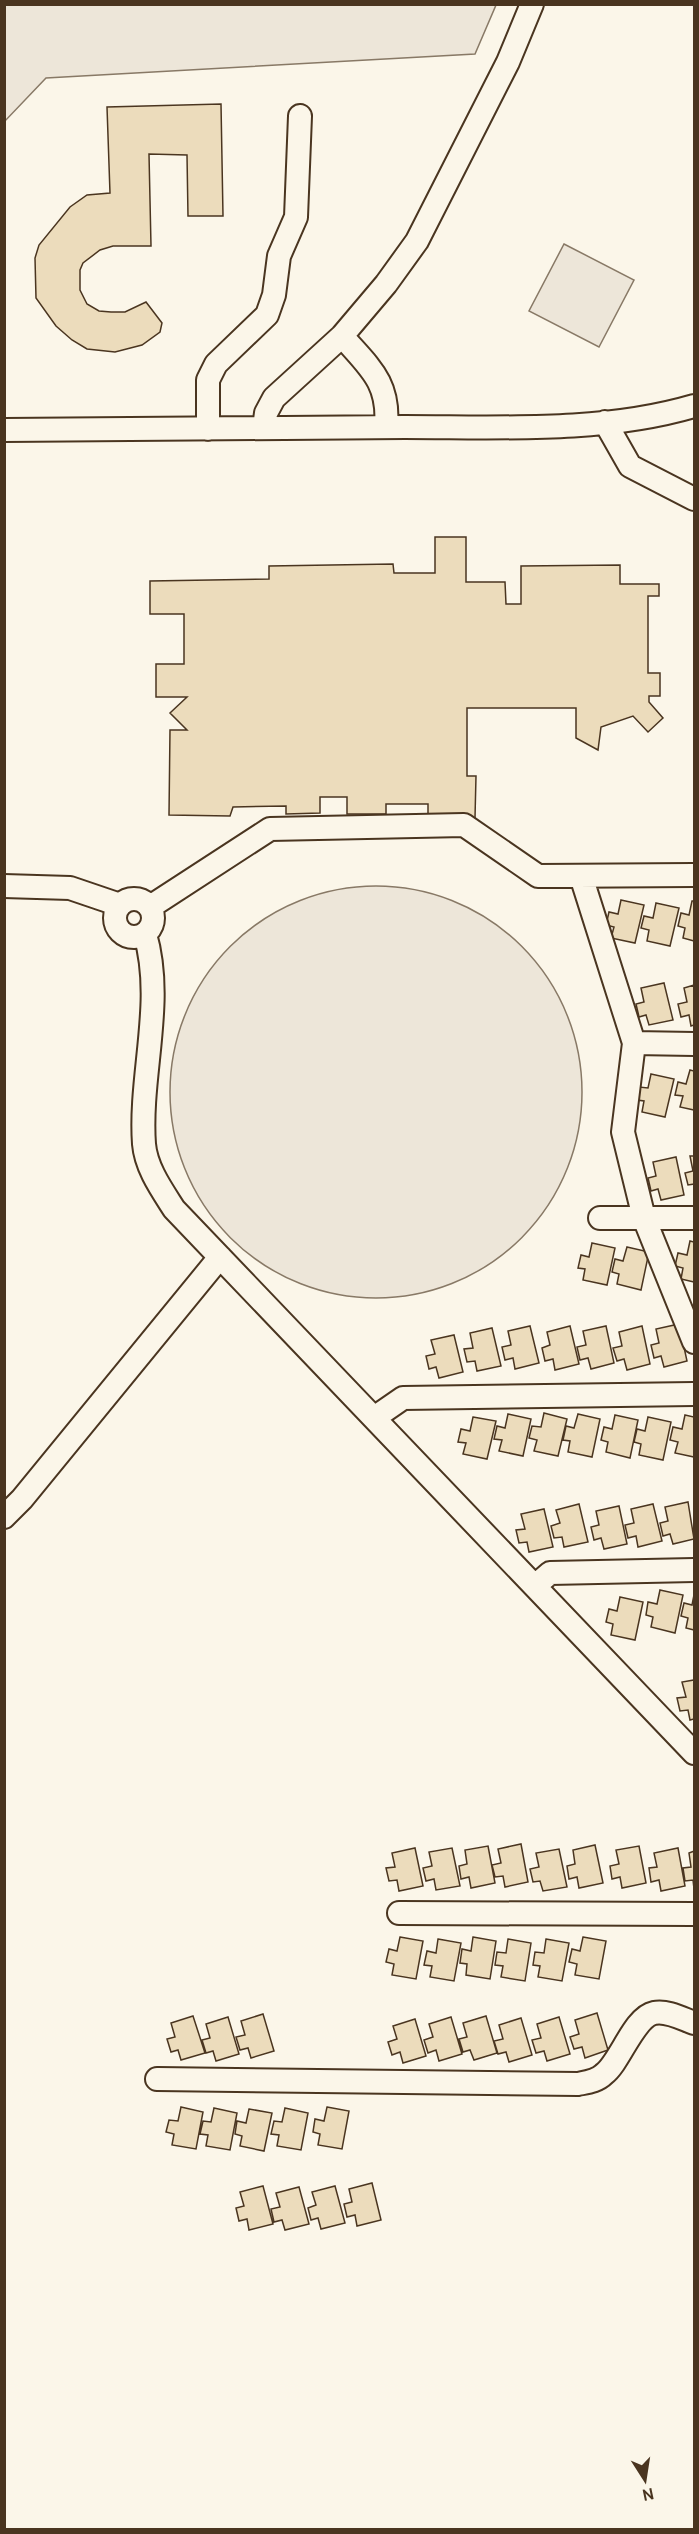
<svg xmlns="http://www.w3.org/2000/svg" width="699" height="2534" font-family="Cabin,sans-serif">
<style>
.green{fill:#ede6d9;stroke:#887966;stroke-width:1.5}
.building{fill:#ecdcbc;stroke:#4a3520;stroke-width:1.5}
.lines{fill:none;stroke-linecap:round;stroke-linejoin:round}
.minor-casing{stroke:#4a3520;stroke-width:26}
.minor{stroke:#fbf6e9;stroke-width:22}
</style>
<rect width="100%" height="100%" fill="#fbf6e9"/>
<path class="green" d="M5,4H496V5L475,54L46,78L5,121Z
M564,244L634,280L599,347L529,311Z
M170 1092a206 206 0 1 1 412 0a206 206 0 1 1-412 0Z"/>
<path class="building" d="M221,104L223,216H188L187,155L149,154L151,246H113L100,250L83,263L80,270V290L87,304L99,311L111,312H125L146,302L162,323L160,332L142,345L115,352L87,349L72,340L56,326L36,298L35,258L39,245L70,207L87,195L110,193L107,107Z
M435,537H466V582H505L506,604H521V566L620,565V584H659V596H648V673H660V696H649V702L663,718L648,732L633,716L601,727L598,750L576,738V708H467V776H476L475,818H428V804H386V814H347V797H320V813L286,814V806L233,807L230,816L169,815L170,730H187L170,713L187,697H156V664H184V614H150V581L269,579V566L393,564L394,573H435Z
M621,900L644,905L635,943L611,938L614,927L606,925L609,912L618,914Z
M692,901H694V941L683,938L685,928L678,926L681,913L689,915Z
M656,903L679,908L670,946L647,941L649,930L641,928L644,916L653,918Z
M664,983L673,1020L649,1025L646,1015L639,1017L636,1004L644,1002L641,988Z
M694,985V1025L691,1026L689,1015L681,1017L678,1004L687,1002L684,988Z
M690,1070L694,1071V1110L680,1107L683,1096L675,1095L678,1082L686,1084Z
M651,1074L674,1079L665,1117L642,1112L644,1101L637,1100L639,1087L648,1088Z
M690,1156H694V1184L688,1185L685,1173L693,1171Z
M676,1157L684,1195L661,1200L658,1189L651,1191L648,1178L656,1176L653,1162Z
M690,1241L694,1242V1282L681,1279L683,1268L675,1266L678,1253L687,1255Z
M592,1243L615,1248L607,1285L583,1280L585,1269L578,1268L581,1255L589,1257Z
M627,1247L649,1252L641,1290L617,1284L619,1274L612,1272L615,1259L623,1261Z
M679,1324L687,1361L664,1367L661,1356L654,1358L651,1345L659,1343L656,1329Z
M530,1326L539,1363L515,1369L513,1358L505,1360L502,1347L511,1345L508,1331Z
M570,1326L579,1364L555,1370L553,1359L545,1361L542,1348L550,1345L547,1332Z
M606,1326L614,1363L591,1369L588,1358L580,1360L577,1347L586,1345L583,1331Z
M642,1326L650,1364L627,1370L624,1359L617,1361L613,1348L622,1346L619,1332Z
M492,1328L501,1366L477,1371L475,1361L467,1362L464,1349L473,1348L470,1333Z
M454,1335L463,1372L439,1378L436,1367L429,1369L426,1356L435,1354L431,1340Z
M544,1413L567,1419L558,1456L534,1451L537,1440L529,1438L532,1426L541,1427Z
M508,1414L531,1419L523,1456L499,1451L502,1440L494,1439L497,1426L505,1428Z
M578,1414L600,1419L592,1457L568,1452L570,1441L563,1440L566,1426L574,1428Z
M615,1415L638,1420L630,1458L606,1452L608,1442L601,1440L604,1427L612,1429Z
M685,1415L694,1417V1457L675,1453L678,1442L670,1440L673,1427L682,1429Z
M473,1417L496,1421L487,1459L463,1454L466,1443L458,1442L461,1429L470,1431Z
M648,1417L671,1422L663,1460L639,1455L641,1444L634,1442L637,1429L645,1431Z
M688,1502L694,1539L673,1544L670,1534L663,1536L660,1523L668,1521L665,1507Z
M579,1504L588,1542L564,1547L562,1537L554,1538L551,1526L560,1523L556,1510Z
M653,1504L662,1541L638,1547L636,1536L628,1538L625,1525L634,1523L631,1509Z
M619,1506L627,1544L604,1549L601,1538L594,1540L591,1527L599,1525L596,1511Z
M544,1509L553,1547L529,1552L527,1542L519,1543L516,1530L525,1529L521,1514Z
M660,1590L683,1595L675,1633L651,1627L653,1617L646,1615L648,1602L657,1604Z
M694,1595V1630L686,1628L688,1618L681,1616L684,1603L692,1605Z
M620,1597L643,1602L635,1640L611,1635L613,1624L606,1622L609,1609L617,1611Z
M694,1680V1719L690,1720L688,1710L680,1711L677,1698L686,1697L682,1682Z
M521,1844L528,1882L505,1887L503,1876L495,1877L492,1865L501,1863L498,1849Z
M595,1845L603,1883L579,1888L577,1877L569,1879L567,1866L575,1864L573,1850Z
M488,1846L495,1883L471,1888L469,1877L461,1879L459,1866L467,1864L465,1850Z
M639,1846L646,1883L622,1888L620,1877L612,1879L610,1866L619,1864L616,1850Z
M415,1848L423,1886L399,1891L397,1880L389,1881L386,1868L395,1867L392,1853Z
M452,1848L460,1886L436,1890L434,1879L426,1881L423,1868L432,1866L429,1852Z
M678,1848L685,1886L661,1891L659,1880L651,1882L649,1868L657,1867L654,1853Z
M559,1849L567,1887L543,1891L540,1881L533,1882L530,1869L539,1867L536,1853Z
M694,1851V1889L693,1880L685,1881L683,1868L691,1867L689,1853Z
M400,1937L423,1941L416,1979L392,1975L394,1964L386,1962L389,1949L397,1951Z
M473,1937L496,1941L490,1979L466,1975L467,1964L460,1963L462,1949L471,1951Z
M583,1937L606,1941L599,1979L575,1975L577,1964L569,1962L572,1949L580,1951Z
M438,1939L461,1943L454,1981L430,1977L432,1966L424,1965L427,1951L436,1953Z
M508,1939L531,1943L525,1981L501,1977L503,1966L495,1965L497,1952L506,1953Z
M546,1939L569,1943L562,1981L538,1977L540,1966L533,1965L535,1952L544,1953Z
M597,2013L608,2050L585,2058L582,2047L574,2049L570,2037L579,2034L575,2020Z
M263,2014L274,2051L251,2058L248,2048L240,2050L236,2037L245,2035L241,2021Z
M193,2016L205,2053L181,2060L178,2050L171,2052L167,2039L175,2037L171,2023Z
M486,2016L497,2053L474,2060L470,2050L463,2052L459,2039L467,2037L463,2023Z
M228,2017L239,2054L216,2061L213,2051L206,2053L202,2040L210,2038L206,2024Z
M451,2017L462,2054L439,2061L436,2050L428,2053L424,2040L433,2037L429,2024Z
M559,2017L570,2054L547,2061L544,2051L536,2053L532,2040L541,2038L537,2024Z
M521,2018L532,2055L509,2062L506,2052L498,2054L494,2041L503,2039L499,2025Z
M415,2019L426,2056L403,2063L400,2052L392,2055L388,2042L397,2039L393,2026Z
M181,2107L203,2112L196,2149L172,2145L174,2134L166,2132L169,2120L178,2121Z
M327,2107L349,2111L342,2149L318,2145L320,2134L313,2132L315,2119L324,2121Z
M214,2108L237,2113L230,2150L206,2146L208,2135L200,2134L203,2121L211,2122Z
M285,2108L308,2113L301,2150L277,2146L279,2135L271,2134L274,2121L282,2122Z
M249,2109L272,2113L264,2151L240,2146L242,2136L235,2134L237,2121L246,2123Z
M372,2183L381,2220L357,2226L355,2215L347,2217L344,2204L352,2202L349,2189Z
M263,2186L273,2224L249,2230L247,2219L239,2221L236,2208L244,2206L240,2192Z
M335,2186L345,2223L321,2229L318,2218L311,2220L308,2208L316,2205L312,2192Z
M299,2187L309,2224L285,2230L282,2220L274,2222L271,2209L280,2207L276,2193Z"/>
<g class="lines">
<defs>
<path id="minor" d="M342,336C369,367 390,382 386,427
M605,422L630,466L694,499
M264,428L266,413L274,398L342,336L386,284L417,241L508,62L532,4
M208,429V380L216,364L267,315L274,295L279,256L296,217L300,116
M4,430C138,429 272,428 405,427C501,427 602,433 694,406
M581,876L634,1043L623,1132L644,1218L694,1342
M4,886L70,888L120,905
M115 918a19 19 0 1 1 38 0a19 19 0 1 1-38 0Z
M150,907L270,829L464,825L538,876L694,875
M145,934C165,1002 139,1075 144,1144C146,1168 162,1190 174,1209L694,1753
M634,1043L694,1044
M600,1218H694
M374,1418L403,1398L694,1394
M4,1517L22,1499L220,1257
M535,1586L550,1573L694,1570
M399,1913L694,1914
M157,2079L578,2084C588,2082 597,2081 604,2074C620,2062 634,2017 654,2013C667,2010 683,2019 694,2023"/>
</defs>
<use href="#minor" class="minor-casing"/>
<use href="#minor" class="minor"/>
</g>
<rect width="699" height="2534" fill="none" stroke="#4a3520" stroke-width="12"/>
<g transform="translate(645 2480) rotate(168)" stroke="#fbf6e9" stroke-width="4.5" paint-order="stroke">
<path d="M0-4.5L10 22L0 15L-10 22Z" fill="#4a3520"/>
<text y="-9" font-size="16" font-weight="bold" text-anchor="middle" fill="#4a3520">N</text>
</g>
</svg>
